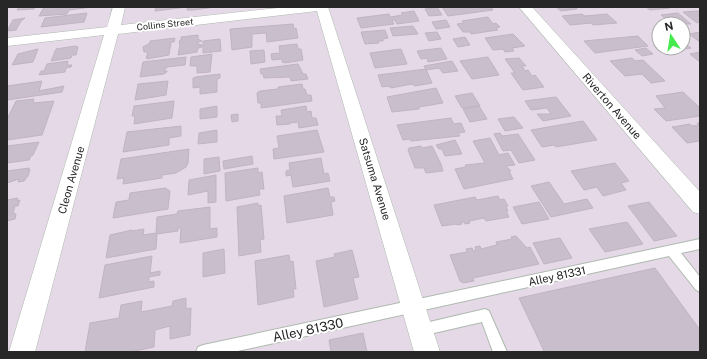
<svg xmlns="http://www.w3.org/2000/svg" width="707" height="359" font-family="'Public Sans',sans-serif">
<style>
.building{fill:#c9becb;stroke:#c1b3c3}
.lines{fill:none;stroke-linecap:round;stroke-linejoin:round}
.service-casing{stroke:#adbaad;stroke-width:2}
.minor-casing{stroke:#adbaad;stroke-width:1}
.service{fill:#fff;fill-rule:evenodd}
.minor{fill:#fff;fill-rule:evenodd}
.labels{text-anchor:middle;dominant-baseline:central;stroke-width:4;stroke-linejoin:round;paint-order:stroke}
.far-street-label{font-size:9px;fill:#272727;stroke:#fff}
.street-label{font-size:11px;fill:#272727;stroke:#fff}
.near-street-label{font-size:13px;fill:#272727;stroke:#fff}
</style>
<rect width="100%" height="100%" fill="#e5d9e8"/>
<path class="building" d="M19,7H35L34,9L17,10Z
M44,7H92L69,10L67,14L39,16Z
M156,7H187L155,11Z
M187,7H216L193,10H187Z
M437,7L442,15L429,16L425,9Z
M442,7H491L493,10L448,16Z
M556,7H575L577,9L561,11Z
M646,7H669L670,8L650,10Z
M414,11L419,21L397,24L395,20H392L394,24L361,28L357,18L389,14L390,17L403,15L401,13Z
M699,11L700,22L697,23L683,12Z
M87,13L84,22L41,27L45,18Z
M678,13L691,24H672L661,15Z
M582,14L585,16L607,14L617,23L593,25L591,23L570,25L562,16Z
M488,17L493,24L496,23L500,27L496,28L498,30L471,34L470,32H463L457,24L464,23L462,21Z
M25,18L21,21L16,30L7,31L13,20Z
M446,20L450,27L436,29L432,22Z
M293,24L294,29L296,28L298,38L267,42L266,33L252,34V47L232,50L230,29Z
M413,26L418,34L393,36L390,28Z
M385,30L388,38L383,39V41H378L379,43L365,44L361,32Z
M437,32L441,39L429,41L425,33Z
M700,32V42L689,34Z
M513,34L525,46L512,48L514,51L505,52L503,49L493,50L485,38Z
M198,35V39L202,41L198,42V44L202,45V47L198,48L197,52L178,55L180,45L179,41L181,40V37Z
M638,36L648,46L595,53L584,41Z
M465,37L470,45L458,47L453,39Z
M175,38L174,42H171L169,55L147,59L148,57L146,58L148,52H144L143,47L150,43V41Z
M220,39L221,51L203,53V41Z
M683,42L691,48L678,50L675,48H683Z
M297,44L298,49H301L303,60L285,63L282,62V59L272,60L271,54L280,53L279,46Z
M75,46L78,47L76,55H72L71,58L51,61L56,49Z
M441,48L447,59L428,62L427,58L421,59L417,51Z
M646,48L653,54L642,56L635,50Z
M38,49L33,62L12,65L18,54Z
M401,49L407,64L375,68L370,53Z
M264,50L265,62L251,64L250,51Z
M700,52V62L690,54Z
M212,54L210,72L197,73V66H190L191,57Z
M186,57L185,65L167,67L164,71H167V72L164,74L140,77L143,62Z
M488,57L499,75L472,79L460,61Z
M519,58L526,66H522L525,71L528,70L532,76L535,75L544,87L523,90L511,73H515L505,59Z
M632,58L635,61L643,60L665,81L651,83L642,74L625,76L610,61Z
M68,61L67,65H72L71,67L66,68L65,72L39,75L41,71H44L47,64Z
M452,61L458,71L443,73L439,68L426,70L424,66Z
M298,64L303,74H306L308,79L291,81L290,77L264,78L263,74H261L260,69Z
M426,69L432,83L415,86L412,84L391,88L388,86L382,87L378,75Z
M220,74V78L217,79V92L200,94V87L193,88V78L196,77Z
M42,81L39,91L64,86L62,92L7,100V86Z
M168,81L166,95L135,100L138,84Z
M302,84L303,89H305L307,95H311L312,101L261,108V103H258L257,93L260,91L278,89V87Z
M436,88L443,103L419,107V109L392,112L387,97Z
M683,92L700,108V116L666,121L654,109L665,108L656,96Z
M472,93L480,106L462,108L455,96Z
M556,97L571,116L543,121L537,114H551L547,108L531,110L525,101Z
M34,99L33,103L54,101L42,135L7,140V119L16,101Z
M174,101L172,118L134,124L135,116H132L134,106Z
M217,106V117L200,119V109Z
M306,106L307,112L311,111L312,118H316L318,125L299,128L298,122L290,123V124L277,125L276,116H282L281,110Z
M479,106L487,119L470,122L463,109Z
M238,114V121L232,122L231,115Z
M514,117L523,128L505,131L498,119Z
M451,118L454,124L461,123L465,132L458,133L460,136L411,141L410,139L403,140L397,125Z
M583,121L597,140L556,147L554,145L542,147L531,130Z
M697,123H700V141L687,143L672,127L690,124L692,126L699,125Z
M181,126V136L169,138V145L123,152L127,132Z
M217,130V142L198,144L199,133Z
M317,130L324,152L274,159L273,149L279,148L277,136Z
M500,133L502,136L518,134L535,160L519,163L511,150L503,151L494,134Z
M490,138L499,155L508,153L515,165L506,166L511,171H509L513,179L464,189L455,169L466,167L465,165L485,163L473,141Z
M455,140L462,154L445,156L442,149H439L436,145Z
M39,142L33,155L31,156L29,160L7,163V146Z
M421,146L422,148L432,146L441,164L443,171L426,173L424,168H415L408,150L409,148Z
M189,149L188,163L186,167L176,173L162,175V178L123,184L124,178L117,179L121,159Z
M252,156L253,164L224,169L223,161Z
M219,157L220,171L204,174V159Z
M321,158L324,174L328,173L330,181L293,187L291,175L286,176V171L290,170L289,163Z
M615,163L629,181L621,183L626,190L603,196L597,187L584,190L571,171Z
M29,168L28,170L30,169L28,176L24,181L18,182L19,179L7,183V171Z
M258,168V173L262,172L264,189H259L260,195L226,201L225,173Z
M216,175V202L208,203V191L188,195L189,180Z
M549,182L564,204L587,199L593,208L551,217L531,186Z
M165,188L170,191L168,209L113,218L116,202L129,200L130,193Z
M328,188L330,197H334L335,201L331,202L333,215L287,223L284,196Z
M498,196L500,200L504,199L508,206L506,207L508,211H506L509,217L486,221L484,218L469,221L470,223L465,224L464,222H461L462,224L457,225L456,224L442,226L434,205L475,197L477,200Z
M18,198L17,201L20,200L18,206H15L13,213L16,214L15,219L7,221V200Z
M539,202L549,219L522,224L513,207Z
M649,202L677,236L654,241L628,206Z
M258,203V206L261,205L264,239L260,240L261,252L239,256L237,207Z
M210,207V229L217,228V237L180,243L181,228H178V231L157,234L156,249L106,258L110,235L132,230V231L144,229L143,235L156,233L157,217L177,214L178,211Z
M627,222L643,244L605,252L589,229Z
M516,236L527,248L530,247L539,264L473,278L474,281L463,283L460,281L450,255L467,252L466,249L472,248L473,251L476,250L475,247L480,246L481,249L497,245L496,242L512,239L511,237Z
M560,238L572,258L544,264L533,243Z
M224,249L225,273L203,277V253Z
M352,250L359,277L353,278L358,299L324,307L316,261L335,257L334,254Z
M289,255L290,262L293,261L296,289H293L294,297L258,305L255,261Z
M152,256L150,273L160,271V275L149,277V282L154,281V287L99,298L105,265Z
M655,268L700,330V352H539L544,351L519,298Z
M186,298V309L191,308L190,335L170,339V326L155,330L154,347L130,352H85L90,323L119,318L121,305L142,301L141,312L172,306L173,301Z
M363,333L367,352H331L329,340Z"/>
<g class="lines">
<defs>
<path id="service" d="M700,239V249L681,253L700,277V292L696,290L669,256L233,352H196L198,347L203,345Z
M485,309L489,311L507,352H493L482,322L421,336L416,335L415,330L416,325L421,324Z"/>
<path id="minor" d="M113,7H125L121,25L287,7H328L440,352H414L317,11L118,34L35,352H9L104,35L7,46V38L107,27Z
M519,7H532L700,192V214L693,212Z"/>
</defs>
<use href="#service" class="service-casing"/>
<use href="#minor" class="minor-casing"/>
<use href="#service" class="service"/>
<use href="#minor" class="minor"/>
</g>
<g class="labels">
<g class="far-street-label">
<text transform="translate(165 24) rotate(-6)">Collins Street</text>
</g>
<g class="street-label">
<text transform="translate(612 106) rotate(49)">Riverton Avenue</text>
<text transform="translate(375 179) rotate(73)">Satsuma Avenue</text>
<text transform="translate(71 180) rotate(-74)">Cleon Avenue</text>
<text transform="translate(557 276) rotate(-12)">Alley 81331</text>
</g>
<g class="near-street-label">
<text transform="translate(308 330) rotate(-12)">Alley 81330</text>
</g>
</g>
<rect width="707" height="359" fill="none" stroke="#272727" stroke-width="16"/>
<g transform="translate(671 36) rotate(348)"><circle r="19" fill="#ffffff" stroke="#a9a9a9"/>
<path d="M0-3L7 15L0 10L-7 15Z" fill="#45ea4d"/>
<text y="-6" font-size="11" font-weight="bold" text-anchor="middle" fill="#272727">N</text>
</g>
</svg>
